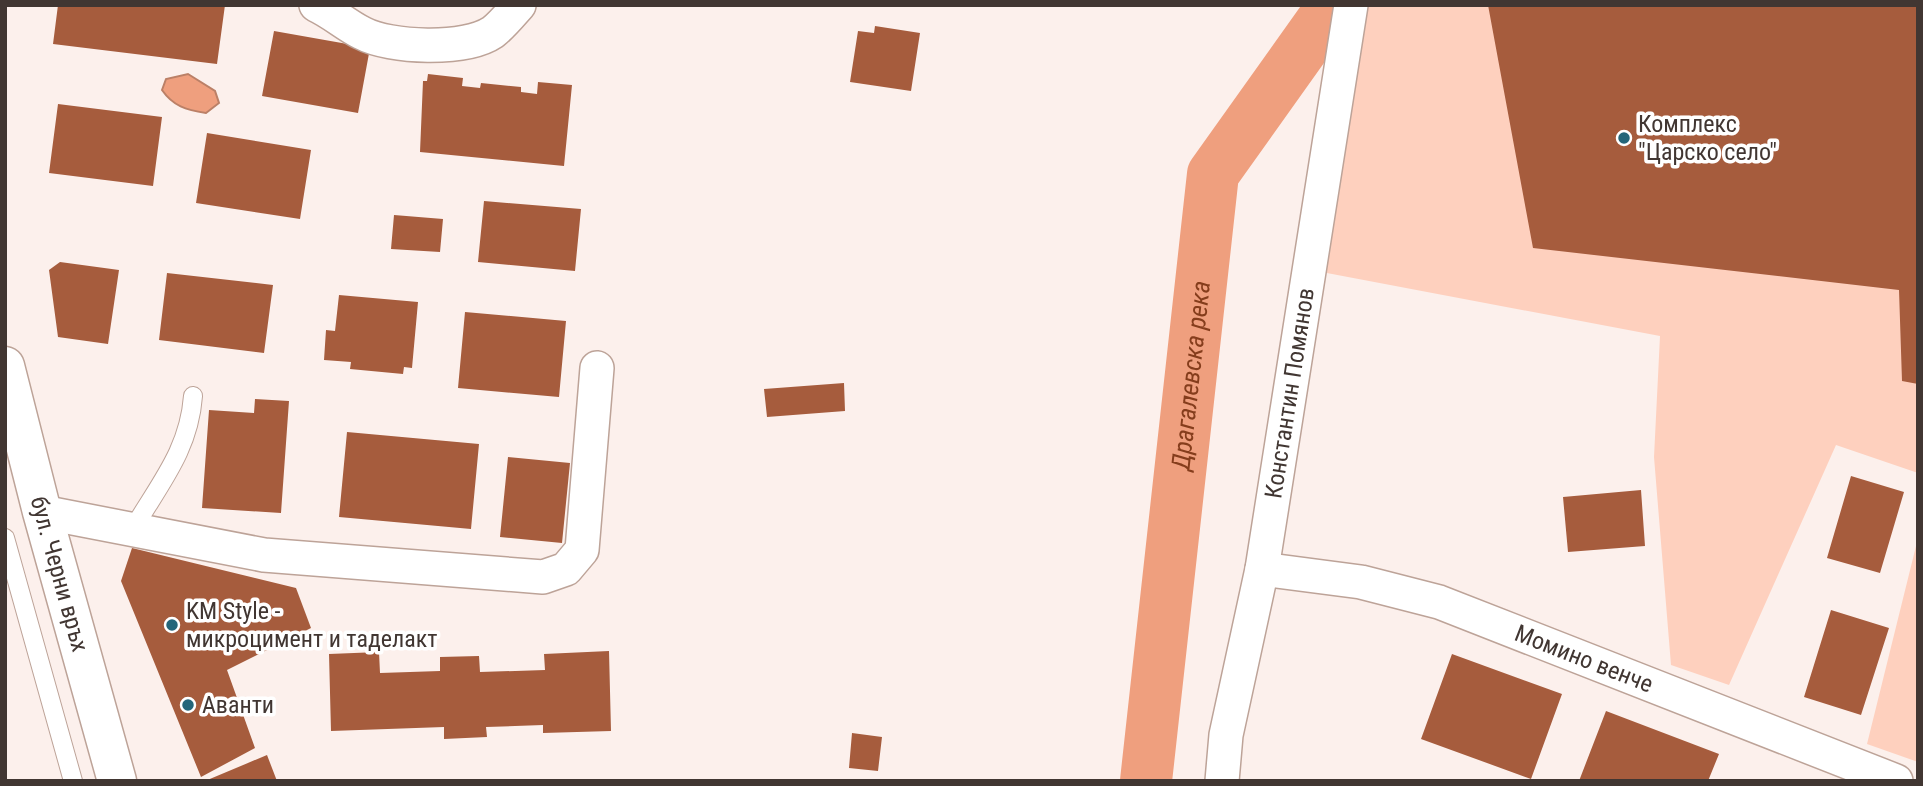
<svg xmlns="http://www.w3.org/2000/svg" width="1923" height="786" font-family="'Roboto Condensed',sans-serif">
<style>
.green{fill:#fed0be}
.water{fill:#ef9f7e;stroke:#bb8067;stroke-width:2}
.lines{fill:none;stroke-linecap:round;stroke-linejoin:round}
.river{stroke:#ef9f7e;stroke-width:52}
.building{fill:#a65c3d}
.lane-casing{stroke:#bda398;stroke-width:20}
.street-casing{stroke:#bda398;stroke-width:36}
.secondary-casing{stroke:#bda398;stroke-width:41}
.lane{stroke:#fff;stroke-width:18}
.street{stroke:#fff;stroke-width:33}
.secondary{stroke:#fff;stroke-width:38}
.poi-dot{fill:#246579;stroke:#fff;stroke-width:2.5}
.labels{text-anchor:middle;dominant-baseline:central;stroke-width:7;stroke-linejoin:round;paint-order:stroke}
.poi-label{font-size:24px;fill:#413632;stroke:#fff;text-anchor:start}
.street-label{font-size:24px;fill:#413632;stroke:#fff}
.water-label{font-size:26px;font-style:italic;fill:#853d1c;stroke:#fff}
</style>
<rect width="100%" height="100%" fill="#fcf0ec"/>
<path class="green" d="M1351,5H1918V473L1836,445L1729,685L1671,665L1654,457L1660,336L1311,270Z
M1918,538V762L1867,744Z"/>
<path class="water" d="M188,74L215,91L219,103L206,113C186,110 173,106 162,90L166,79Z"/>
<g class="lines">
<path class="river" id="s1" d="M1146,781L1213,174L1327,14L1326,5"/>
</g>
<path class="building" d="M58,5H225L217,64L53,44Z
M1488,5H1918V384L1902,381L1899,290L1533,248Z
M875,26L920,33L911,91L850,82L858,31L874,33Z
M274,31L370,48L358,113L262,96Z
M428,74L463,78L462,86L480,88L481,83L521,87V92L537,94L538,82L572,85L564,166L420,152L423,81H427Z
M58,104L162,117L153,186L49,173Z
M207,133L311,150L300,219L196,203Z
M484,201L581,209L575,271L478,262Z
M394,215L443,219L440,252L391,249Z
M60,262L119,270L108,344L58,337L49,270Z
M167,273L273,285L264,353L159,340Z
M339,295L418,302L412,368L404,367L403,374L350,369L351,362L324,360L326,330L335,331Z
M465,312L566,321L559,397L458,388Z
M844,383L845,411L767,417L764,389Z
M255,399L289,401L281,513L202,508L209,410L254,413Z
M347,432L479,444L471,529L339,517Z
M508,457L570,463L562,543L500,537Z
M1851,476L1904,492L1880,573L1827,558Z
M1641,490L1645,546L1568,552L1563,497Z
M132,548L296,588L311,628L227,670L255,748L201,777L121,581Z
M1831,610L1889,628L1861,715L1804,697Z
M609,651L611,731L543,733V725L486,727L487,737L444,739V727L331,731L329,654L379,652L380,673L440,671V657L479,656L480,672L545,670L544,654Z
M1452,654L1562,694L1531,779L1421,739Z
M1606,711L1719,754L1708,781H1579Z
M852,733L882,737L878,771L849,768Z
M267,755L277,781H205Z"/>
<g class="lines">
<defs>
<path id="lane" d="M133,529C160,483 189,450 193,396
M5,538L73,781"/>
<g id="street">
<path d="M316,5C333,13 346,25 362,33C390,48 465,51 493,32C502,25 511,14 519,5"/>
<path d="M42,512L264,555L543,577L566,569L582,550L597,368"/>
<path id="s2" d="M1262,569L1361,582L1439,602L1896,781"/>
<path id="s3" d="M1222,781L1226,735L1262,569L1351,5"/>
</g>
<g id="secondary">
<path id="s4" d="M5,366L42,512L117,781"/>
</g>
</defs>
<use href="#lane" class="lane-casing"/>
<use href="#street" class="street-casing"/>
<use href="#secondary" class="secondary-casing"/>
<use href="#lane" class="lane"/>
<use href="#street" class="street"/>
<use href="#secondary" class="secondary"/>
</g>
<g class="poi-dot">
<circle cx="1624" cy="138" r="7"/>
<circle cx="172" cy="625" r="7"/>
<circle cx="188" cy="705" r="7"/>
</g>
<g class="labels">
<g class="poi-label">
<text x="1638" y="124">Комплекс<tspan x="1638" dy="28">"Царско село"</tspan></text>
<text x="186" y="611">KM Style -<tspan x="186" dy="28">микроцимент и таделакт</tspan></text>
<text x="202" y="705">Аванти</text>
</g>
<g class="street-label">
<text stroke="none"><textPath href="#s3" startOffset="394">Константин Помянов</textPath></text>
<text stroke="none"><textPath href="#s4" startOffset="215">бул. Черни връх</textPath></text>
<text stroke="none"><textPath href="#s2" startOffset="336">Момино венче</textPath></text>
</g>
<g class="water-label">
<text stroke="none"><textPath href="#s1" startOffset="408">Драгалевска река</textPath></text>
</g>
</g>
<rect width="1923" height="786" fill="none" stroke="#413632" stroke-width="14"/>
</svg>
